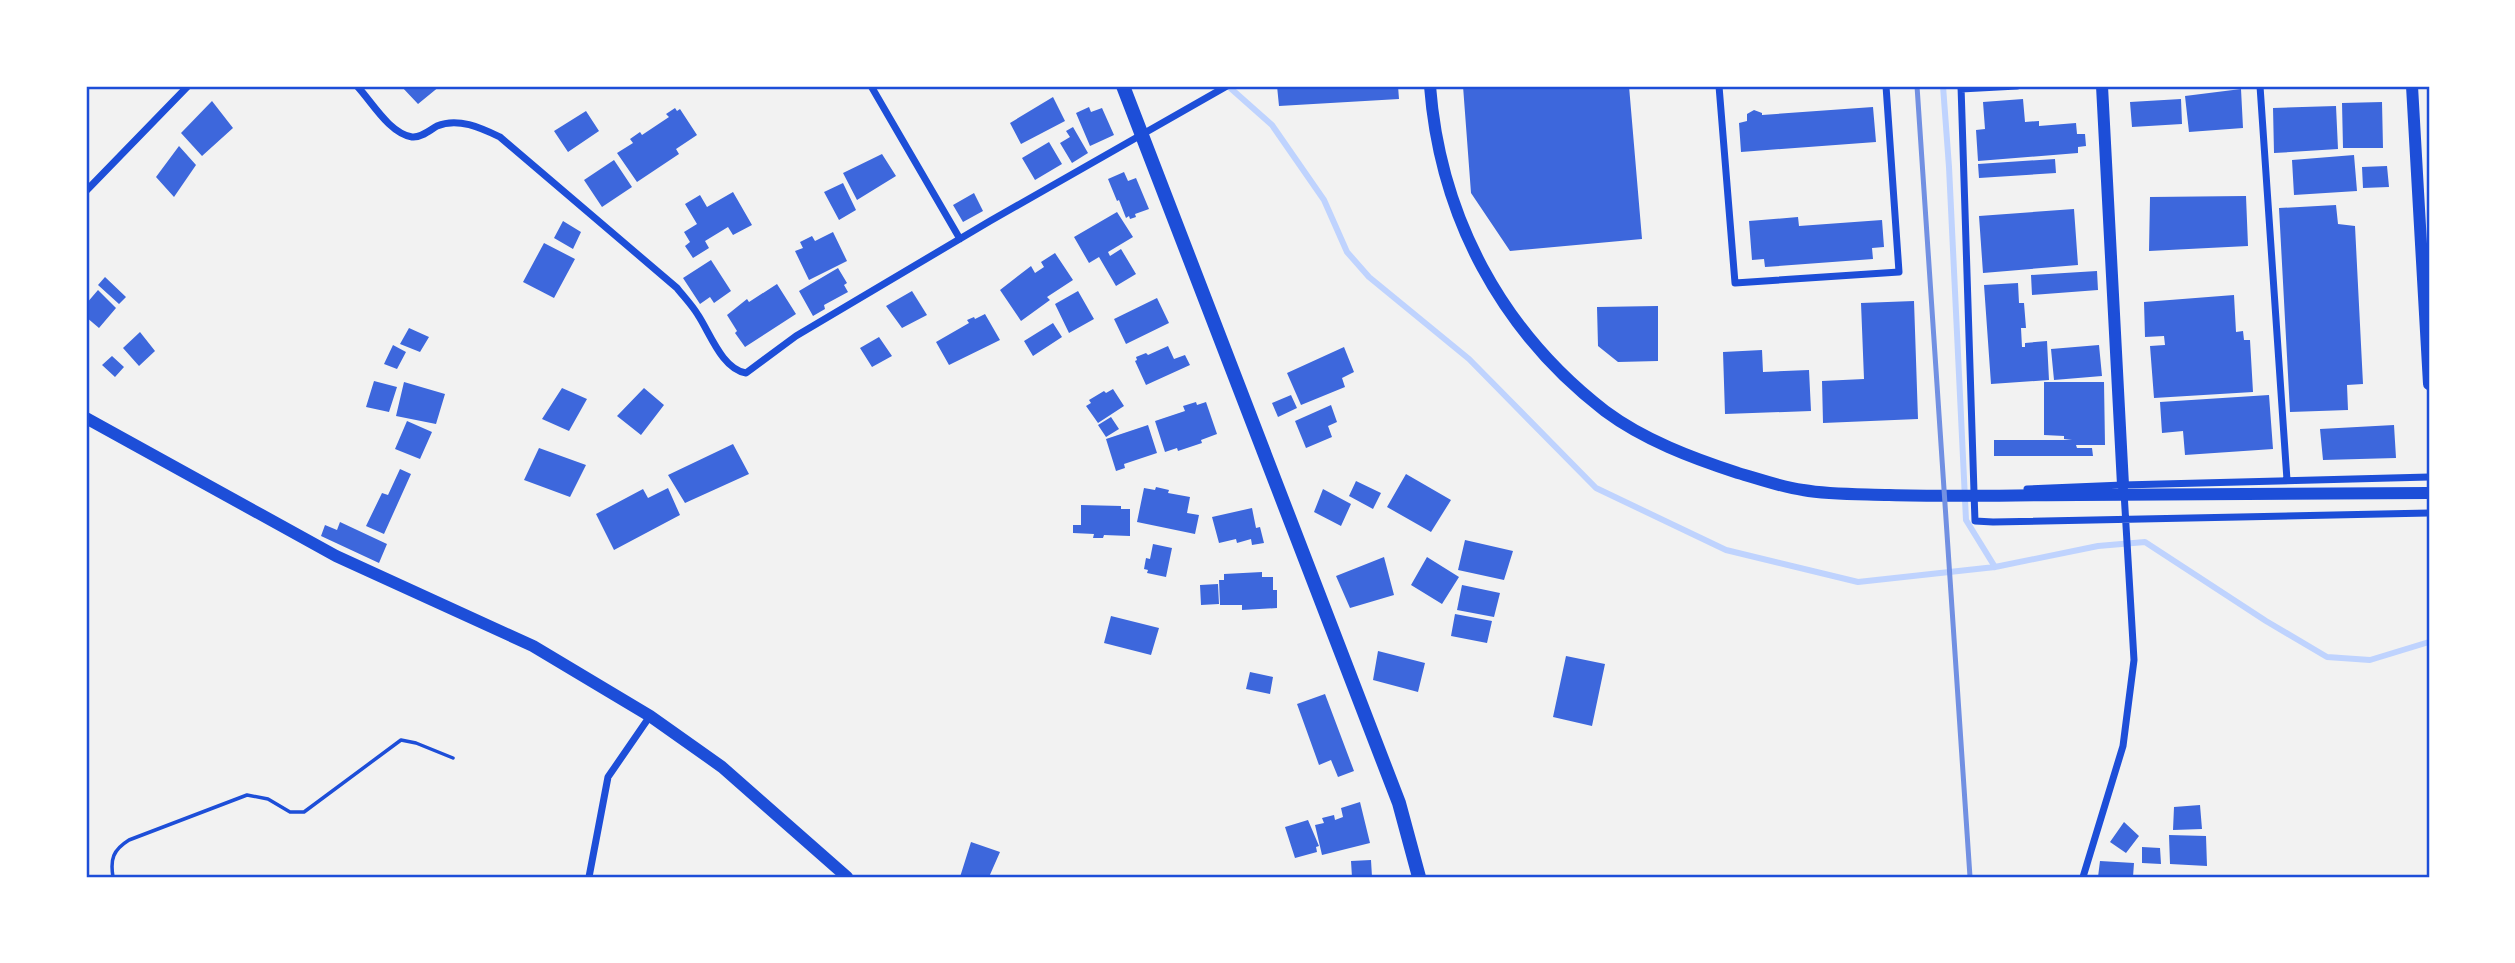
<svg xmlns="http://www.w3.org/2000/svg" width="2515" height="963" font-family="Commissioner,sans-serif">
<style>
.lines{fill:none;stroke-linecap:round;stroke-linejoin:round}
.stream{stroke:#bfd3fe;stroke-width:6}
.building{fill:#3d67dc}
.path{stroke:#1d4ed8;stroke-width:3.5}
.minor{stroke:#1d4ed8;stroke-width:7}
.tertiary{stroke:#1d4ed8;stroke-width:12}
.secondary{stroke:#1d4ed8;stroke-width:14}
.rail{stroke:#7290e2;stroke-width:5}
.neatline{fill:none;stroke:#1d4ed8;stroke-width:2.5}
</style>
<rect width="100%" height="100%" fill="#f2f2f2"/>
<g class="lines">
<path class="stream" d="M1228,86L1272,125L1324,200L1347,252L1369,277L1469,359L1596,488L1726,550L1858,582L1995,567L2098,546L2145,542L2266,621L2327,657L2370,660L2429,642
M1943,86L1949,167L1966,520L1995,567"/>
</g>
<path class="building" d="M401,86H440L418,104Z
M1277,86H1398L1399,99L1279,106Z
M1463,86H1629L1642,239L1510,251L1471,193Z
M2241,89L2243,128L2189,132L2185,96Z
M1053,97L1065,121L1021,144L1010,123Z
M2023,99L2025,122L2039,121V126L2076,123L2077,134H2085L2086,146L2078,147V153L1978,161L1976,130L1985,129L1983,102Z
M2181,99L2182,124L2132,127L2130,102Z
M212,101L233,128L202,156L181,133Z
M2382,102L2383,148H2343L2342,103Z
M2336,106L2338,149L2274,153L2273,108Z
M1089,107L1091,112L1102,108L1114,135L1090,146L1076,113Z
M1873,107L1876,142L1741,152L1739,123L1747,121V114L1754,110L1762,113V115Z
M675,108L677,111L680,109L697,135L676,149L679,154L637,182L617,153L633,143L630,139L640,132L642,135L669,117L666,114Z
M586,111L599,131L568,152L554,131Z
M1073,127L1088,153L1072,163L1060,143L1070,137L1066,131Z
M1049,142L1062,164L1035,180L1022,158Z
M179,146L196,165L174,197L156,177Z
M882,154L896,176L857,200L843,173Z
M2354,155L2357,191L2294,195L2292,160Z
M2055,159L2056,173L1979,178L1978,164Z
M614,160L632,187L602,207L584,180Z
M2387,166L2389,187L2363,188L2362,167Z
M1124,172L1128,181L1136,178L1149,209L1135,214L1136,217L1130,219L1129,216L1126,218L1119,200L1117,201L1108,179Z
M843,183L856,210L839,220L824,192Z
M733,192L752,225L733,235L728,227L705,241L709,248L693,258L685,246L690,242L684,232L697,224L685,204L700,195L707,207Z
M974,193L983,211L963,222L953,205Z
M2246,196L2248,246L2149,251L2150,197Z
M2336,205L2338,224L2355,226L2363,384L2347,385L2348,410L2290,412L2279,208Z
M2074,209L2078,265L1983,273L1979,216Z
M1117,212L1133,237L1108,252L1110,256L1121,249L1136,274L1116,286L1099,257L1089,263L1074,237Z
M1798,217L1799,226L1882,220L1884,247L1872,248L1873,259L1765,267L1764,259L1752,260L1749,221Z
M563,221L581,232L573,249L554,238Z
M833,232L847,261L809,280L795,251L803,248L800,242L812,236L815,241Z
M544,243L575,259L554,298L523,282Z
M1055,253L1073,280L1047,297L1050,300L1021,321L1000,290L1031,266L1035,273L1044,267L1041,262Z
M711,260L731,291L714,303L710,297L700,304L683,278Z
M838,268L847,283L844,285L848,292L824,305L825,309L813,316L799,291Z
M2097,271L2098,290L2032,295L2031,275Z
M105,277L126,297L119,304L98,285Z
M2018,283L2019,303H2024L2026,328H2021L2022,347H2025V343L2047,341L2049,380L1991,384L1984,285Z
M777,284L796,314L745,347L735,333L737,331L727,315L747,299L749,302Z
M98,290L116,308L99,328L86,317V304Z
M912,291L927,315L902,328L886,306Z
M1078,291L1094,319L1069,333L1055,304Z
M2234,295L2236,332L2243,331L2244,340H2250L2253,392L2154,398L2150,346L2165,345L2164,336L2145,337L2144,302Z
M1157,298L1169,323L1126,344L1114,319Z
M1914,301L1918,419L1823,423L1822,381L1864,379L1861,303Z
M1658,306V361L1618,362L1598,346L1597,307Z
M985,314L1000,340L949,365L936,342L969,323L967,320L974,317L975,319Z
M1053,323L1062,337L1033,356L1024,341Z
M409,328L429,337L420,352L400,344Z
M140,332L155,351L139,366L123,348Z
M879,337L892,356L872,367L860,348Z
M393,345L406,352L397,369L384,364Z
M2099,345L2102,376L2054,380L2051,349Z
M1168,346L1174,359L1185,355L1190,365L1146,385L1135,361L1137,360L1136,357L1146,353L1148,355Z
M1344,347L1354,372L1342,378L1345,387L1301,405L1287,373Z
M1762,350L1763,372L1809,370L1811,411L1725,414L1723,352Z
M112,356L124,367L115,377L102,365Z
M374,381L397,387L389,412L366,407Z
M404,382L445,394L436,424L396,416Z
M2044,382H2104L2105,445H2076L2077,448H2092L2093,456H1994V440H2072L2064,439V436L2044,435Z
M562,388L587,399L569,431L542,419Z
M644,388L664,405L641,435L617,416Z
M1113,389L1124,406L1098,423L1086,406L1091,403L1089,400L1104,391L1106,393Z
M1291,395L1297,408L1278,417L1272,403Z
M2269,395L2273,449L2185,455L2183,431L2162,433L2160,402Z
M1196,402L1197,405L1206,402L1217,434L1201,440L1202,443L1178,451L1177,448L1165,452L1155,421L1185,411L1183,406Z
M1331,405L1337,422L1328,426L1332,437L1306,448L1295,421Z
M1111,417L1119,429L1106,437L1098,425Z
M407,421L432,432L420,459L395,449Z
M1148,425L1157,453L1124,464L1125,468L1116,471L1106,439Z
M2394,425L2396,458L2323,460L2320,429Z
M733,444L749,474L685,503L668,475Z
M539,448L586,465L570,497L524,480Z
M400,469L411,474L384,534L366,526L382,493L388,495Z
M1406,474L1451,500L1431,532L1387,507Z
M1356,481L1381,493L1373,509L1349,496Z
M1156,487L1169,490L1168,493L1190,497L1187,513L1199,515L1195,534L1137,522L1144,488L1155,490Z
M668,488L680,515L614,550L596,514L643,489L648,498Z
M1323,489L1351,504L1341,526L1314,512Z
M1081,505L1121,506V509H1130V536L1104,535L1103,538H1093L1094,534L1073,533V525H1081Z
M1252,508L1256,528L1260,527L1264,543L1252,545L1251,539L1237,543L1236,539L1219,543L1212,517Z
M340,522L387,544L379,563L321,536L325,525L337,530Z
M1465,540L1513,551L1504,580L1458,570Z
M1153,544L1172,548L1166,577L1147,573L1148,570L1144,569L1146,558L1150,559Z
M1384,557L1394,595L1350,608L1336,576Z
M1427,557L1459,577L1442,604L1411,585Z
M1262,572V577H1273V590H1277V608L1242,610V605H1220L1219,580H1224V574Z
M1218,584L1219,604L1201,605L1200,585Z
M1462,585L1500,593L1494,617L1457,610Z
M1455,614L1492,621L1487,643L1451,636Z
M1111,616L1159,628L1151,655L1104,643Z
M1378,651L1425,663L1418,692L1373,680Z
M1566,656L1605,664L1592,726L1553,717Z
M1250,672L1273,677L1270,694L1246,689Z
M1325,694L1354,771L1338,777L1331,760L1319,765L1297,704Z
M1360,802L1370,843L1322,855L1315,825L1324,823L1322,818L1334,815L1335,820L1343,817L1341,808Z
M2200,805L2202,829L2173,830L2174,807Z
M1308,820L1319,846L1316,847L1317,852L1295,858L1285,827Z
M2124,822L2139,836L2126,853L2110,842Z
M2169,835L2206,836L2207,866L2170,864Z
M971,842L1000,852L989,877H960Z
M2142,847L2160,848L2161,864L2142,863Z
M1371,860L1372,877H1352L1351,861Z
M2100,861L2134,863L2133,877H2098Z"/>
<g class="lines">
<path class="path" d="M113,877C110,859 113,850 129,840L247,795L268,799L290,812H304L401,740L416,743L453,758"/>
<path class="minor" d="M357,86C372,102 389,133 412,137C421,138 430,130 437,126C458,117 481,128 500,137L677,288C684,297 692,305 698,315C710,333 722,369 746,373L796,336L990,221L1227,86
M871,86L960,239
M1719,86L1735,283L1899,272L1886,86
M1961,86L1974,492
M2260,86L2287,480
M1961,89L2017,86
M86,191L188,86
M2027,489L2123,485L2429,477
M1974,493L1975,521L1993,522L2429,513
M589,877L608,777L650,716
M2083,877L2123,746L2134,660L2124,492"/>
<path class="tertiary" d="M1430,86C1440,216 1501,331 1605,411C1644,440 1692,458 1738,473C1759,479 1781,487 1803,490C1831,495 1860,494 1889,495C1952,497 2016,495 2079,495C2196,495 2313,494 2429,493
M2102,86L2123,485
M2412,86L2429,384
M86,418L336,556L533,646L650,716L722,767L847,877"/>
<path class="secondary" d="M1123,86L1399,803L1419,877"/>
<path class="rail" d="M1917,86L1970,877"/>
</g>
<rect width="2515" height="963" fill="none" stroke="#ffffff" stroke-width="175"/>
<rect x="88" y="88" width="2340" height="788" class="neatline"/>
</svg>
